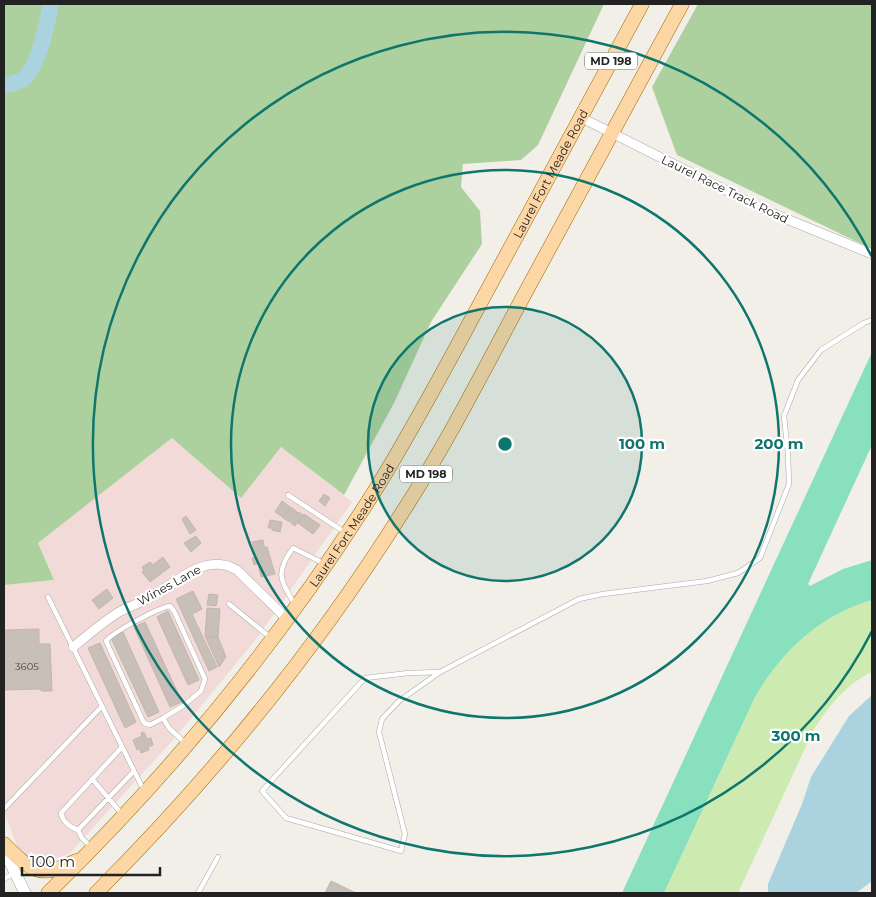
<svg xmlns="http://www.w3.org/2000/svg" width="876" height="897" font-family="Montserrat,sans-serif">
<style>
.commercial{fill:#f2dad9}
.grass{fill:#cdebb0}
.forest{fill:#add19e}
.pitch{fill:#88e0be}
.water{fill:#aad3df}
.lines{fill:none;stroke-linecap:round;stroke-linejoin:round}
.river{stroke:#aad3df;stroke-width:16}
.building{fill:#c7bfb8;stroke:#c4b6ab}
.service-casing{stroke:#a9a9a9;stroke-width:5.5}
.minor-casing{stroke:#a9a9a9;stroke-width:10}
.tertiary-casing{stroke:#a9a9a9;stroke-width:12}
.primary-casing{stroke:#a06b00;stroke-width:15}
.service{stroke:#fff;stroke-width:4.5}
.minor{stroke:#fff;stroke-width:9}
.tertiary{stroke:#fff;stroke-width:11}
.primary{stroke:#fcd6a4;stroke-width:14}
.ring{fill:none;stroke:#0f766e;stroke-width:2.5}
.labels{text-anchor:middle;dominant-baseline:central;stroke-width:4.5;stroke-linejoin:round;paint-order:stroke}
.number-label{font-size:10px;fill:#4b4948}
.shield{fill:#fff;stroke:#646464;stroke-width:1}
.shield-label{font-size:11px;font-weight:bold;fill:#222}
.street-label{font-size:12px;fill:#222;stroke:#fff}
.centre{fill:#0f766e;stroke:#fff;stroke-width:2.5}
.ring-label{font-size:15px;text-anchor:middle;font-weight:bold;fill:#0f766e;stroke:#fff;stroke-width:4.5;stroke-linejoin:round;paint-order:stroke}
</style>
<rect width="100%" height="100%" fill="#f2efe9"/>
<path class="commercial" d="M172,438L241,498L281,447L352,502L257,638L173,740L69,854L46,862L20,853L4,813V585L54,580L38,543Z"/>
<path class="grass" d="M872,600V672C846,684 830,705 814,729L738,893H664L755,697C782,651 820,615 872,600Z"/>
<path class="forest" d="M4,4H604L538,145L521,160L463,164L461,187L480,211L482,244L431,322L394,403L344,495L281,447L241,498L172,438L38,543L54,580L4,585Z
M698,4H872V249L677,155L652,87Z"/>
<path class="pitch" d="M872,352V445L808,584L810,586L843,569L872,560V600C820,615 782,651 755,697L664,893H622Z"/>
<path class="water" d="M872,695V881L856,893H768V884L802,804L811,777L849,716Z"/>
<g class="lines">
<path class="river" d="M4,85C10,84 17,83 22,80C39,68 47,23 51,4"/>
</g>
<path class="building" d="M324,494L330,498L325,506L319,501Z
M282,501L290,507L283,517L275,512Z
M291,507L297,512L290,522L283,518Z
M298,512L303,515L295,526L291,523Z
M304,514L320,525L313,534L298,523Z
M186,516L196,530L190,534L182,519Z
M270,520L282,522L280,532L272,530V528H268Z
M196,536L201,543L191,552L184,543Z
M263,540L264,547H267L275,574L261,577L258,564L254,565L252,558L256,557L252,542Z
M163,557L170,567L150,582L142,572L144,571L142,567L150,562L153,565Z
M107,589L113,598L99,609L92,600Z
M193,591L202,609L192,614L217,667L209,671L176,599Z
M209,594L218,595L216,606L207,605Z
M207,608L220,609L218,637L205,636Z
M168,611L199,680L188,685L157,617Z
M145,622L182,702L170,707L134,627Z
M39,629V644H50L52,691H41V689L4,690V630Z
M123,632L159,712L148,717L111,638Z
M205,636L218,637L226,657L219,667Z
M100,643L136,722L125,728L88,648Z
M144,732L147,739L151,738L153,745L148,747L149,750L141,753L140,749L137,750L133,740L142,736L141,733Z
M331,881L356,893H325Z"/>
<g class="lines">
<defs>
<path id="service" d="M288,495L346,533
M48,597L144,791
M229,604L271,638
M295,605C281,580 274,574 293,548L325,564
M440,672L409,673L365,678L262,791L286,818L401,851L405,834L379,732L382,719L399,701L440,672L579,599L603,594L707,581L738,573L760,558L789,484L788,454L784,416L798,380L821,350L864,323L872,320
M163,718L150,725L144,723L106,641C113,632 158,608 170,606L174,611L205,679L201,691L183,706L163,718L169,728L185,743
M92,779L122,814
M4,809L102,706
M78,830C69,827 63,822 61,813L122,747
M91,847L82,838L78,830L134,771
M4,879L14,873
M198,893L218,857"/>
<path id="minor" d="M580,117L767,211L872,254
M73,647C88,635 103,622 119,612C131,606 143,602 154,595C179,580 207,552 237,570L287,619"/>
<path id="tertiary" d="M4,850L25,893"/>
<g id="primary">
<path d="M4,844C30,870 40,880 76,861"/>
<path id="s1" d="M48,893C171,773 282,638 374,492C415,426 451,357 488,289C539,194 590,99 642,4"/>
<path d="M96,893C211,778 315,651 402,513C447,443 484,370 523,297C576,199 629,101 682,4"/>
</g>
</defs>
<use href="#service" class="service-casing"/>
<use href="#minor" class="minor-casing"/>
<use href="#tertiary" class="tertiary-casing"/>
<use href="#primary" class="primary-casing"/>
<use href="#service" class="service"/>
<use href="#minor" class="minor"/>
<use href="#tertiary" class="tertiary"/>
<use href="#primary" class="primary"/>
</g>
<circle cx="505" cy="444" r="137" fill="#0f766e" fill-opacity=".12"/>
<g class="ring">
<circle cx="505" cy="444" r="137"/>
<circle cx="505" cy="444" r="274"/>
<path d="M872 631A412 412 0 1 1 872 257"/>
</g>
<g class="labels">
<g class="number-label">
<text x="27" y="666">3605</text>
</g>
<g class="shield">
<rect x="585" y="52.5" width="52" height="17" rx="4"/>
<rect x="400" y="465.5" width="52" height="17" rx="4"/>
</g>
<g class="shield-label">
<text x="611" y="61">MD 198</text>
<text x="426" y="474">MD 198</text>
</g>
<g class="street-label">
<text stroke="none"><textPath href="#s1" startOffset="882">Laurel Fort Meade Road</textPath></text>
<text transform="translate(725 189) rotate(26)">Laurel Race Track Road</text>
<text stroke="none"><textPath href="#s1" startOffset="478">Laurel Fort Meade Road</textPath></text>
<text transform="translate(169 585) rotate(-29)">Wines Lane</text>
</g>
</g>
<circle cx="505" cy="444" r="8" class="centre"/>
<g class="ring-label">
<text x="642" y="449">100 m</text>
<text x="779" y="449">200 m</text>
<text x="796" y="741">300 m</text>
</g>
<rect width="876" height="897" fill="none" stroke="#222222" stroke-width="10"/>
<path d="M22 867v8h138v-8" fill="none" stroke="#222222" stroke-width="2.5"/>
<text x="30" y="867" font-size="15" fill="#222222" stroke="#ffffff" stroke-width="4" paint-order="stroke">100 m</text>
</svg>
